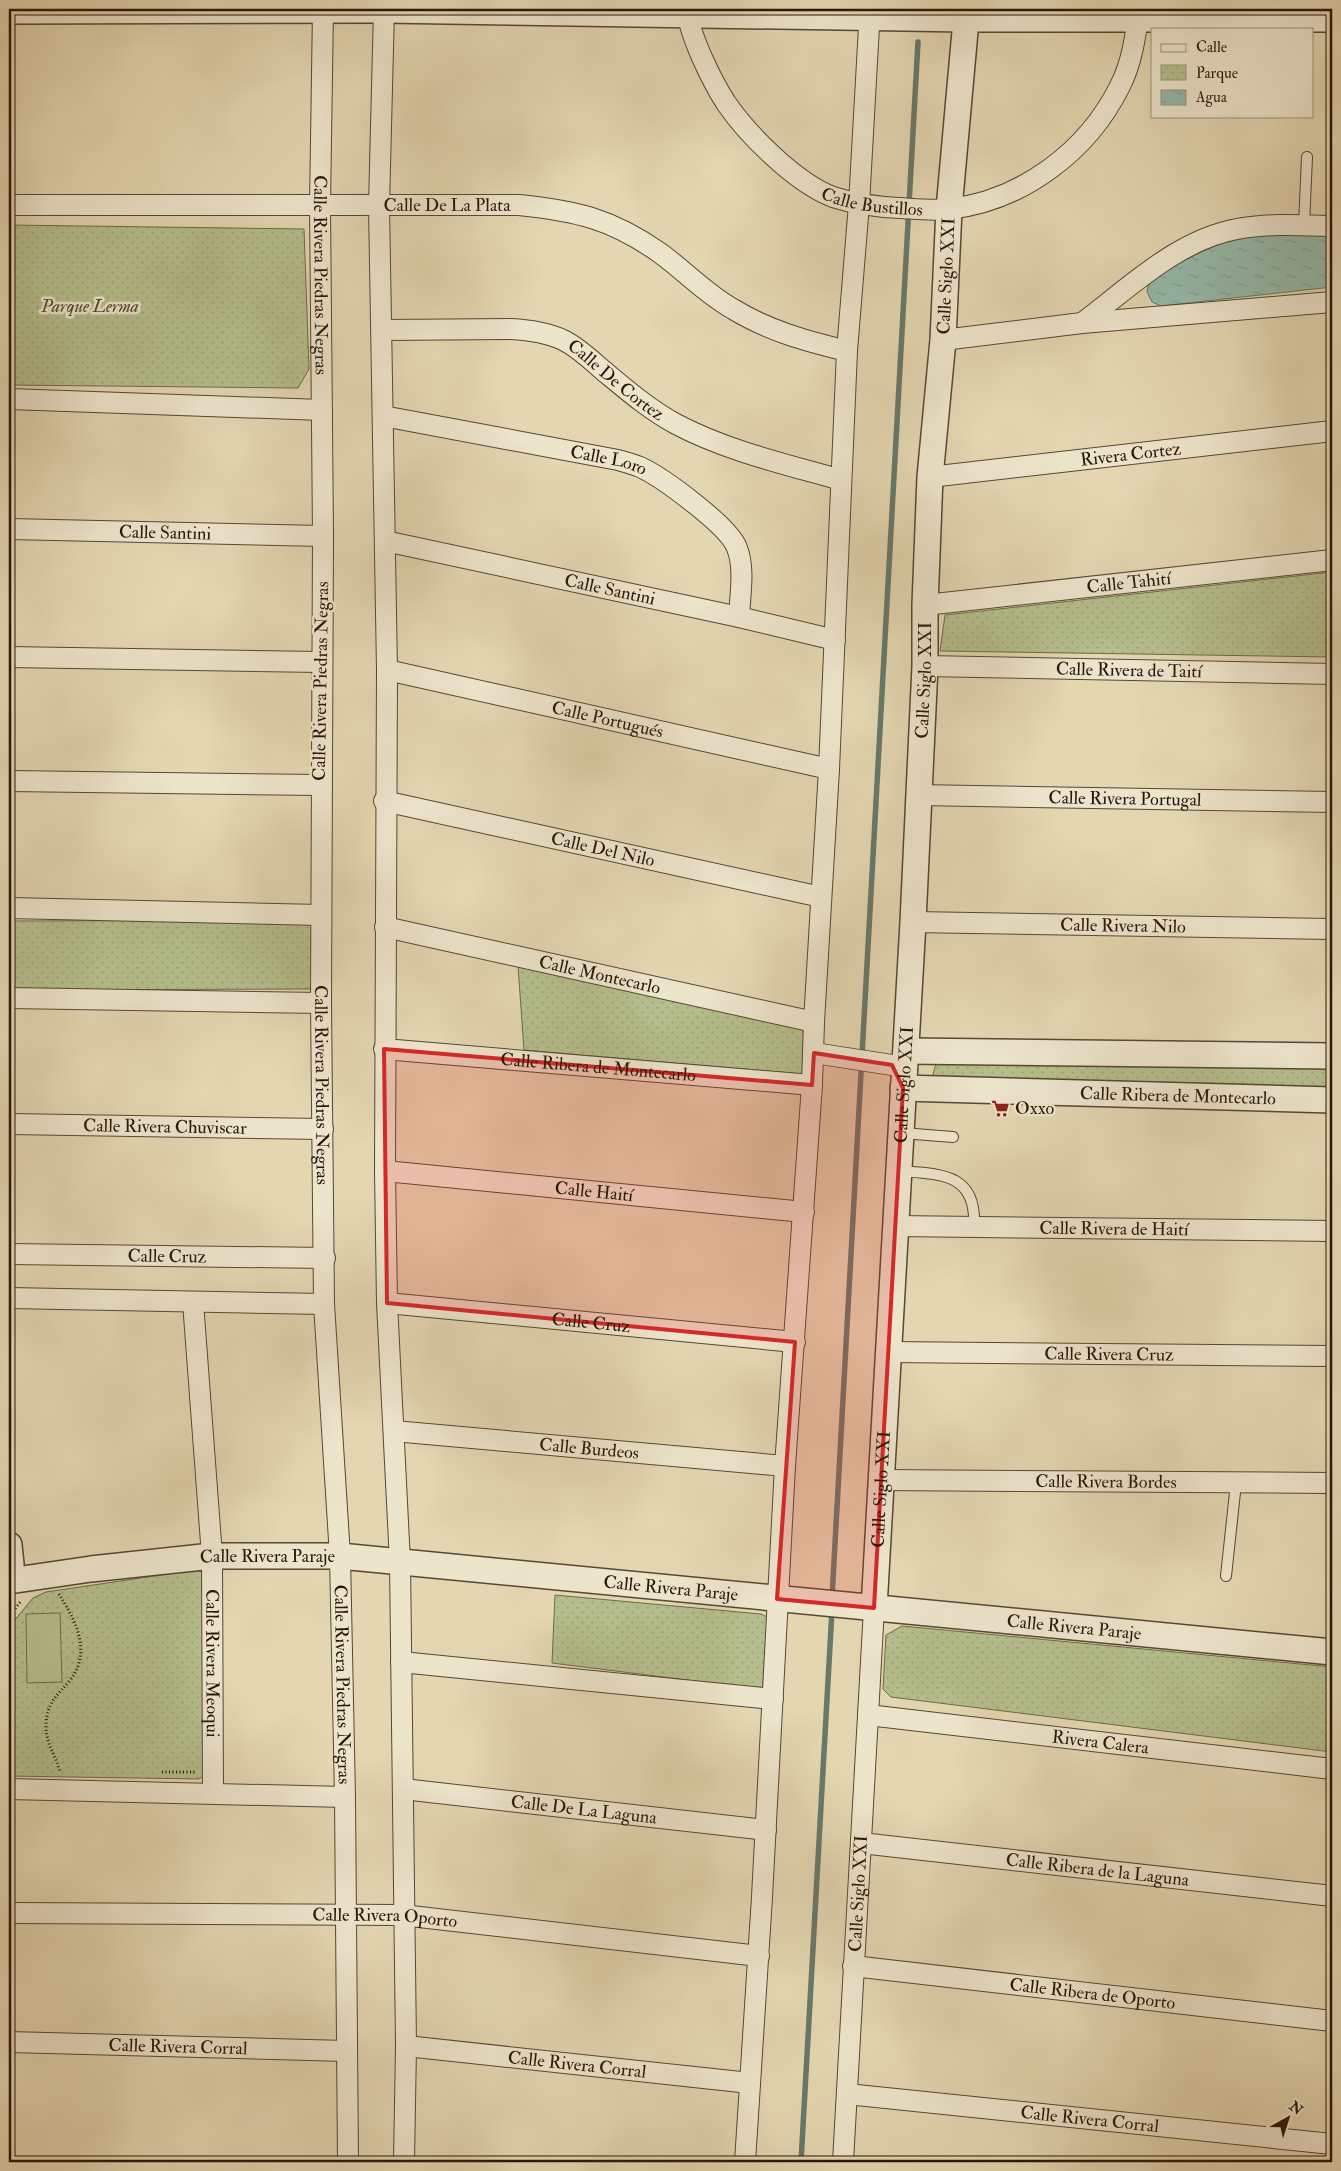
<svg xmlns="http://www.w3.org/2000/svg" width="1341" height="2171" font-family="'IM FELL Double Pica',serif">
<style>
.park{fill:url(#park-dots);stroke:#6e6a4a}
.pitch{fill:#b4be8c;stroke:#6e6a4a}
.water{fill:url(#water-ripples);stroke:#69786a}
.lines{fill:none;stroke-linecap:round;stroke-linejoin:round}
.stream{stroke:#69786a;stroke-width:5.5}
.service-casing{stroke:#574733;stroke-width:12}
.minor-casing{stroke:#574733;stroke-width:22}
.tertiary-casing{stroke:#574733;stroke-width:28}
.path{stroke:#281709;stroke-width:3;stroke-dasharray:1 2.5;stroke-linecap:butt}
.service{stroke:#ede4cc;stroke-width:10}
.minor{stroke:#ede4cc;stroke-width:20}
.tertiary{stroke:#ede4cc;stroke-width:25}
.marked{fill:#d62828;fill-opacity:0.2;stroke:#d62828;stroke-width:4;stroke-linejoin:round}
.labels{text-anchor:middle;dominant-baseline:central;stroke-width:5;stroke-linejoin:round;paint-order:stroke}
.street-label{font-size:18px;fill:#281709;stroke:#ede4cc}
.park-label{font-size:18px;font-style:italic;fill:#524930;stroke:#ede4cc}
.poi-label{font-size:18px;fill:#281709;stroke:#ede4cc;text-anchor:start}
</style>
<defs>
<pattern id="park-dots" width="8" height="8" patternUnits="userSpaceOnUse" patternTransform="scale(1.25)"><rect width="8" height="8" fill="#b4be8c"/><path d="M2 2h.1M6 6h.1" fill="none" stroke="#9ba377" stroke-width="1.8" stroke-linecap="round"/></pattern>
<pattern id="water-ripples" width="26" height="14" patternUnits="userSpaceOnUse" patternTransform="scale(1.25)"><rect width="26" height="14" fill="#95b9aa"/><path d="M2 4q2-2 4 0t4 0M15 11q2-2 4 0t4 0" fill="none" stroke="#809e91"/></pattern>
</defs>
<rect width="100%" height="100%" fill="#e3d6b1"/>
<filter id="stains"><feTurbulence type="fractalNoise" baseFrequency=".004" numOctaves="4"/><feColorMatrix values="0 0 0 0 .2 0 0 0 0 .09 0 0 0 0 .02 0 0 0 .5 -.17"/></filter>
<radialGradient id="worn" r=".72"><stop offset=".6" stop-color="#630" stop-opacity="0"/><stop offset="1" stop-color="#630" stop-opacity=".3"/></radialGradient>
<path class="park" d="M9,225L304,229L309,369L298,388L9,385Z
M1332,572V657L940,651L945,615Z
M313,920V989L9,990V921Z
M518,966L800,1027L806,1031L804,1070L802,1074L524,1050Z
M937,1060L1332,1064V1091L932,1078Z
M195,1570L206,1573L208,1773L199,1779L9,1776V1627L33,1598L46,1592Z
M555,1595L761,1614L771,1619L767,1685L759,1689L552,1663Z
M902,1626L1332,1667V1752L891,1697L883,1689L886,1635Z"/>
<path class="pitch" d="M60,1613L62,1682L27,1683L26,1614Z"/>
<path class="water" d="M1264,231L1332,232V287L1161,306L1152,302L1147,292L1149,282C1190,255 1216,243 1264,231Z"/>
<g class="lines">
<path class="stream" d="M832,1598L918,42
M801,2162L832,1610"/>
<defs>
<path id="service" d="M1304,225L1307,157
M902,1133L953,1137
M899,1171C941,1174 977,1173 974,1227
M1226,1576L1236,1483"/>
<g id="minor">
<path id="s1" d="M323,9L320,206L323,536L321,1003L324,1304L340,1556L345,1797L348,2162"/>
<path d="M384,9L379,206L387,670L385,1171L387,1303L400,1562L406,2046L404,2162"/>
<path id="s2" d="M687,9C689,35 712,81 726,103C748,135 796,183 833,197C854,204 878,207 900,208C916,209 933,211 949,209C1022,201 1088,151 1120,86C1132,63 1136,34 1139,9"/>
<path id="s3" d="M9,205H519C577,211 612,219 660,253C685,271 706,294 733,309C769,331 806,341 847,351"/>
<path d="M1082,323C1129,288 1177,240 1237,229C1269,223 1300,225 1332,226"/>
<path id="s4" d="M382,330L511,329C529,330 546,332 563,340C578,347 592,361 605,372C628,391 650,410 676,424C727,451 785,464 841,480"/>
<path d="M943,340L1082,323L1332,302"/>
<path d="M9,399L322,410"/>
<path id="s5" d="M383,416L618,460C625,462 633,464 640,467C662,477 729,526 737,548C745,568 740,595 739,617"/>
<path id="s6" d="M930,477L1332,431"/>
<path id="s7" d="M9,529L323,536"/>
<path id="s8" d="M385,541L739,617L835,640"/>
<path id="s9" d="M925,605L1332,560"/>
<path d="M9,657L321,662"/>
<path id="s10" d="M925,666L1332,674"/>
<path id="s11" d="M387,670L829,769"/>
<path d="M9,781L320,785"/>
<path id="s12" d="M917,795L1332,802"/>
<path id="s13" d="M384,801L821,897"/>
<path d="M9,908L320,915"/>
<path id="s14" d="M913,922L1332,929"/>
<path id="s15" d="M385,927L814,1022"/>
<path d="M9,998L321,1003"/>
<path id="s16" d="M384,1049L812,1085"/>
<path d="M814,1053L892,1065"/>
<path id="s17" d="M9,1124L323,1129"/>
<path id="s18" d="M385,1171L804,1212"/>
<path id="s19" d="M895,1226L1332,1231"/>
<path id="s20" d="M9,1254L325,1258"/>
<path d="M9,1298L324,1304"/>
<path id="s21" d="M193,1302L212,1556L213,1793"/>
<path id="s22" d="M387,1303L795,1342"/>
<path id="s23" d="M887,1352L1332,1356"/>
<path id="s24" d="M394,1431L785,1466"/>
<path id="s25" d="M880,1480L1332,1483"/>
<path d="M401,1662L773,1699"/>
<path id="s26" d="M868,1715L1332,1769"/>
<path d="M9,1789L345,1797"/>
<path id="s27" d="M403,1789L766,1830"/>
<path id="s28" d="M861,1843L1332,1896"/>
<path id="s29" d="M9,1913L402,1915L759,1956"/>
<path id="s30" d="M853,1966L1332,2021"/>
<path id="s31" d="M9,2042L346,2051"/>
<path id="s32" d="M406,2046L750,2083"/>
<path id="s33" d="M847,2094L1332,2144"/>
<path d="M745,2162L762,1897L785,1466L812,1085L814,1022L829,769L847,351L859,204L870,9"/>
<path id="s34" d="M843,2162L874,1608"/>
</g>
<g id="tertiary">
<path d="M9,11L384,10L966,19H1332"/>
<path d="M906,1051L1332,1056"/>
<path id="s35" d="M903,1088L1332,1100"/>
<path d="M9,1545L11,1564L10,1581"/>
<path id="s36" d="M9,1581L91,1569L212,1556H340L1332,1652"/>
<path id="s37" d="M874,1608L913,922L925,666V605L930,477L943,340L949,209L967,9"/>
</g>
</defs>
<use href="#service" class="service-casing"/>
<use href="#minor" class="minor-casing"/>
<use href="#tertiary" class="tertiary-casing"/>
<path class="path" d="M59,1594C75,1620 92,1650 71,1679C58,1695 47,1701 46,1725C45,1742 56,1756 60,1772
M9,1617L21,1601
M162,1772H196"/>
<use href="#service" class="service"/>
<use href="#minor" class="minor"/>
<use href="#tertiary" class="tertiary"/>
</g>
<path class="marked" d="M384,1049L812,1085L814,1053L892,1065L903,1088L874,1608L777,1599L795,1342L387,1303Z"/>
<defs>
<symbol id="supermarket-bare" viewBox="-9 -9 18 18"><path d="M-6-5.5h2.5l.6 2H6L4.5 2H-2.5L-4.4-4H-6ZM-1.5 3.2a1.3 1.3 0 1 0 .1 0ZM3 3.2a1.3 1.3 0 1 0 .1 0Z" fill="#8f2418" stroke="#ede4cc" stroke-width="2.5" paint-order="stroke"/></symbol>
</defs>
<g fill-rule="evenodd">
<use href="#supermarket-bare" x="988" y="1096" width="25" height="25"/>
</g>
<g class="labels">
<g class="street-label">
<text stroke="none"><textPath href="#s2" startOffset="286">Calle Bustillos</textPath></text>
<text stroke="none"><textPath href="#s3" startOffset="438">Calle De La Plata</textPath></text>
<text stroke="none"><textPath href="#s1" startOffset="266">Calle Rivera Piedras Negras</textPath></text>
<text stroke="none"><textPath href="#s37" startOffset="1334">Calle Siglo XXI</textPath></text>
<text stroke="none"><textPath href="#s4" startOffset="249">Calle De Cortez</textPath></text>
<text stroke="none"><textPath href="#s6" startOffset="202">Rivera Cortez</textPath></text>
<text stroke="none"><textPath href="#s5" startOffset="230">Calle Loro</textPath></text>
<text stroke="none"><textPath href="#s7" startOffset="156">Calle Santini</textPath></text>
<text stroke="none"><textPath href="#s9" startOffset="205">Calle Tahití</textPath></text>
<text stroke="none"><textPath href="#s8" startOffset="230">Calle Santini</textPath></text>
<text stroke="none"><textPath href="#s10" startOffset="204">Calle Rivera de Taití</textPath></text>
<text transform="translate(321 681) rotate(-89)">Calle Rivera Piedras Negras</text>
<text stroke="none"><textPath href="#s37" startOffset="929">Calle Siglo XXI</textPath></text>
<text stroke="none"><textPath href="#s11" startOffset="226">Calle Portugués</textPath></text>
<text stroke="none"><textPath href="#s12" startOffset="208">Calle Rivera Portugal</textPath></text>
<text stroke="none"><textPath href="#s13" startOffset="224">Calle Del Nilo</textPath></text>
<text stroke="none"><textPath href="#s14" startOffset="210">Calle Rivera Nilo</textPath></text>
<text stroke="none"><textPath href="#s15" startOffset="220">Calle Montecarlo</textPath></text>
<text stroke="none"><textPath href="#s16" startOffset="215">Calle Ribera de Montecarlo</textPath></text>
<text stroke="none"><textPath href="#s37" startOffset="524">Calle Siglo XXI</textPath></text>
<text stroke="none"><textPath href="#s1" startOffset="1076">Calle Rivera Piedras Negras</textPath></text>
<text stroke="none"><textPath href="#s35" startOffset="275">Calle Ribera de Montecarlo</textPath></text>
<text stroke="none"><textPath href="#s17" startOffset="156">Calle Rivera Chuviscar</textPath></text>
<text stroke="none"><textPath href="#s18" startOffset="210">Calle Haití</textPath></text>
<text stroke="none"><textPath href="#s19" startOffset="219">Calle Rivera de Haití</textPath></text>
<text stroke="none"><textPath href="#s20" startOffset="158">Calle Cruz</textPath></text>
<text stroke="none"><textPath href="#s22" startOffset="205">Calle Cruz</textPath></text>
<text stroke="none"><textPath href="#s23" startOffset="222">Calle Rivera Cruz</textPath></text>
<text stroke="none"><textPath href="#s24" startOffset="196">Calle Burdeos</textPath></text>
<text stroke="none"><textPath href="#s25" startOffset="226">Calle Rivera Bordes</textPath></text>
<text stroke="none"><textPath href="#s37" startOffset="119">Calle Siglo XXI</textPath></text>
<text stroke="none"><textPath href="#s36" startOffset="260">Calle Rivera Paraje</textPath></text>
<text stroke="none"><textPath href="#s36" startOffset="665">Calle Rivera Paraje</textPath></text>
<text stroke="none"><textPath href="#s36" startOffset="1070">Calle Rivera Paraje</textPath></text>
<text stroke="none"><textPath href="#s21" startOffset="362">Calle Rivera Meoqui</textPath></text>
<text stroke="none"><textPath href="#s1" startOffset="1676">Calle Rivera Piedras Negras</textPath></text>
<text stroke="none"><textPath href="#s26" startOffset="234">Rivera Calera</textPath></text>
<text stroke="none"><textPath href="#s27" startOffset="182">Calle De La Laguna</textPath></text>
<text stroke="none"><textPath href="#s28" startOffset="238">Calle Ribera de la Laguna</textPath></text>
<text stroke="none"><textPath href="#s34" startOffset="269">Calle Siglo XXI</textPath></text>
<text stroke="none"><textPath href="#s29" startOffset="376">Calle Rivera Oporto</textPath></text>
<text stroke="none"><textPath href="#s30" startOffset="241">Calle Ribera de Oporto</textPath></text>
<text stroke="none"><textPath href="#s31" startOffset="169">Calle Rivera Corral</textPath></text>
<text stroke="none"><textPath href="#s32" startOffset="172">Calle Rivera Corral</textPath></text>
<text stroke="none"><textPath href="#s33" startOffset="244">Calle Rivera Corral</textPath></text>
</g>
<g class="park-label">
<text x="90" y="306">Parque Lerma</text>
</g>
<g class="poi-label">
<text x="1015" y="1108">Oxxo</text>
</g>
</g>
<rect width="1341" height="2171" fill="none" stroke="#e3d6b1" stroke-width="30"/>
<rect x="10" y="10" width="1321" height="2151" fill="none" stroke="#281709" stroke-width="2.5"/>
<rect x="15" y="15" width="1311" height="2141" fill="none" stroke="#281709"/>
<rect x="1151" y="28" width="162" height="90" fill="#ede4cc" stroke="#9e927e"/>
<rect x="1161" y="44" width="25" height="8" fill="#ede4cc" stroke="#9e927e"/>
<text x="1196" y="52" font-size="15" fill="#281709">Calle</text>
<rect x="1161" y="65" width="25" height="15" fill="url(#park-dots)" stroke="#9e927e"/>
<text x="1196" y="78" font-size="15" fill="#281709">Parque</text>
<rect x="1161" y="90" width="25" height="15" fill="url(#water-ripples)" stroke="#9e927e"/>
<text x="1196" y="102" font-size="15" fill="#281709">Agua</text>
<g transform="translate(1288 2118) rotate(39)" stroke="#ede4cc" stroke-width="4" paint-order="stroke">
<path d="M0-4L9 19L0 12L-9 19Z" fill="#281709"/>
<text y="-8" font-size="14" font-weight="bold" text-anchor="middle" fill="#281709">N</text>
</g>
<rect width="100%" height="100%" filter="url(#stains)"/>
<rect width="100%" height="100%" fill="url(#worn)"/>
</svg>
